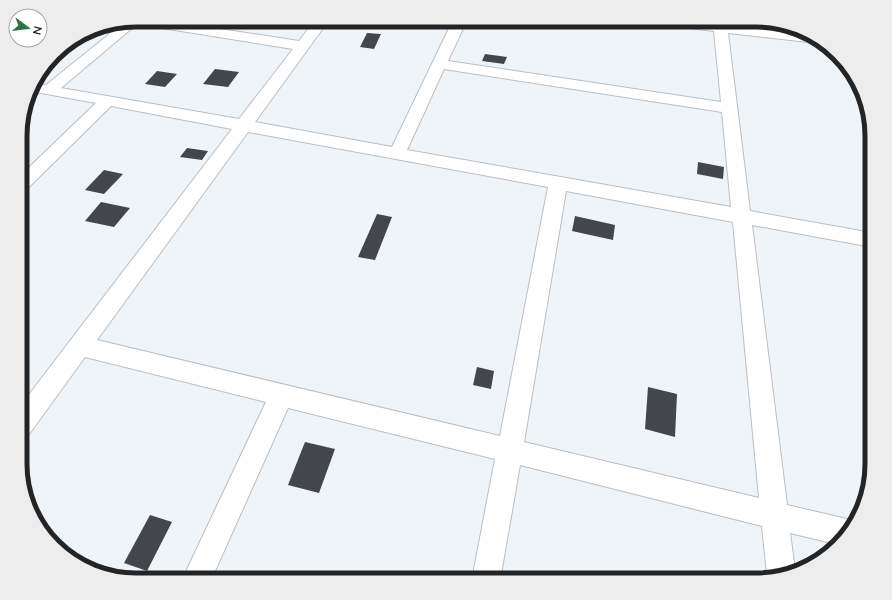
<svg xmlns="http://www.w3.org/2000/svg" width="892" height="600" font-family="Mulish,sans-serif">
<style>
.building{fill:#43464b}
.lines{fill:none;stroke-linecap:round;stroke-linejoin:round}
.street-casing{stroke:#babfc4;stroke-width:2}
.street{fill:#fff;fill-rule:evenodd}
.rim{fill:none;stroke:#232426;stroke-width:5}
</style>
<rect width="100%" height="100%" fill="#eff4f9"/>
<path class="building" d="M367,33L381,34L374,49L360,47Z
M485,54L507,57L504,64L482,61Z
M215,69L239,72L228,87L203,84Z
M157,71L177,74L165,87L145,84Z
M187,148L208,151L202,160L180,157Z
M698,162L724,167L723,179L697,174Z
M104,170L123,174L104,194L85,190Z
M101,202L130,208L114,227L85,221Z
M377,214L392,217L375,260L358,257Z
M575,216L615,225L613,240L572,231Z
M868,319L872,320V338H871Z
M477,367L494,371L491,389L473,385Z
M648,387L677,394L675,437L645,429Z
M305,442L335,449L319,493L288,485Z
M150,515L172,522L147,571L124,563Z"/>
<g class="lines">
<defs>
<path id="street" d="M136,20H162L299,41L315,20H329L255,122L392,147L453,20H467L448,61L721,102L714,31L658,24L653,23L651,20H689L714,23L713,20H727V25L804,35L821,40L825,44L728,33L750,211L872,233V247L752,225L787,505L847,519L854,522L852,529L836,544L790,533L795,570L768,578L767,574L762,526L520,465L500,580H472L495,459L288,408L211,580H182L266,402L85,357L30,433L21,437V405L232,129L111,106L27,189L21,191V175L96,103L30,91L34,83L46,85L123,23ZM137,24L293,49L239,119L61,88ZM444,69L722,112L731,207L407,150ZM248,132L548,187L500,436L97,340ZM566,191L733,222L759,498L524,442Z"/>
</defs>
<use href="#street" class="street-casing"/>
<use href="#street" class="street"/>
</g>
<path d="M0 0H892V600H0ZM136 27H756A109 109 0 0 1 865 136V464A109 109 0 0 1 756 573H136A109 109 0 0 1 27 464V136A109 109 0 0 1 136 27Z" fill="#ededee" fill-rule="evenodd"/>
<path class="rim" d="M136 27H756A109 109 0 0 1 865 136V464A109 109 0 0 1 756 573H136A109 109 0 0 1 27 464V136A109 109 0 0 1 136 27Z"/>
<g transform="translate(28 28) rotate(105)"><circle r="19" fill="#ffffff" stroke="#a7a7a8"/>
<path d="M0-3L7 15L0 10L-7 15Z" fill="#2d7440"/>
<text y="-6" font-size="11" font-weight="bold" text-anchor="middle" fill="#232426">N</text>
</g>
</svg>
